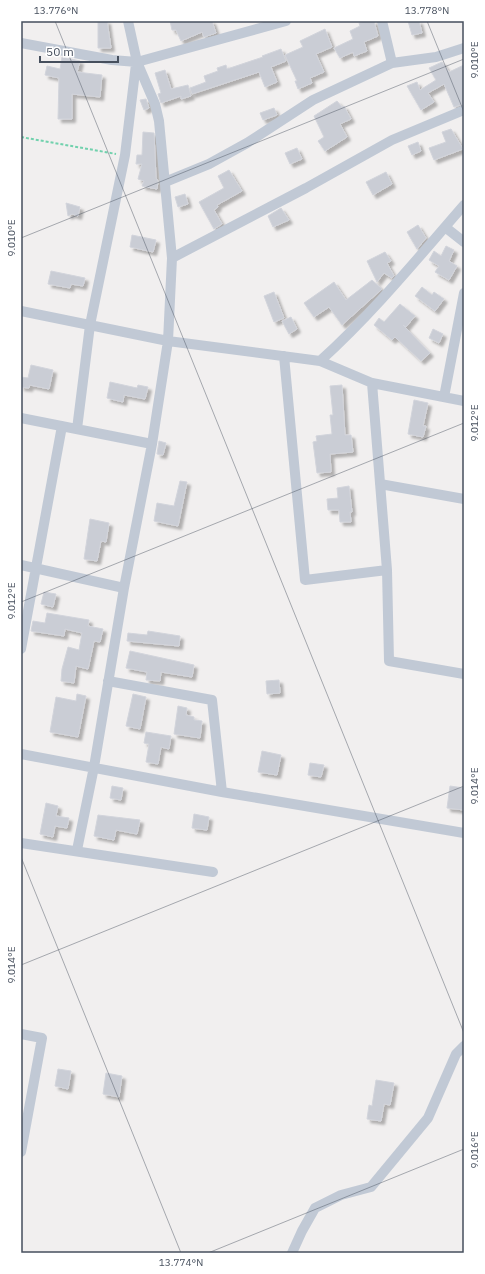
<svg xmlns="http://www.w3.org/2000/svg" width="485" height="1274" font-family="'IBM Plex Sans',sans-serif">
<style>
.building{fill:#cacdd5;stroke:#d2d4db;filter:url(#shadow)}
.lines{fill:none;stroke-linecap:round;stroke-linejoin:round}
.path{stroke:#71d1ad;stroke-width:2;stroke-dasharray:3 2;stroke-linecap:butt}
.minor{stroke:#c1c9d5;stroke-width:10}
.ticks{fill:none;stroke:#464f5d;stroke-width:1;stroke-opacity:0.45}
.neatline{fill:none;stroke:#464f5d;stroke-width:1.5}
.ticks-label{font-size:10px;text-anchor:middle;fill:#464f5d}
</style>
<defs>
<filter id="shadow"><feDropShadow dx="3.5" dy="3.5" stdDeviation="1" flood-color="#0004"/></filter>
</defs>
<rect width="100%" height="100%" fill="#f1efef"/>
<path class="building" d="M98,21H107L111,48H98Z
M170,21H212L216,33L204,37L202,32L181,41L176,30H172Z
M365,21H374L378,36L364,42L367,51L354,56L353,52L340,58L334,48L353,39L350,31L360,26L359,23Z
M408,21H419L422,33L412,35Z
M325,29L332,47L316,54L324,72L310,78L312,83L298,89L295,81H297L285,55L303,47L300,41Z
M281,49L286,61L271,67L277,82L265,87L259,72L192,94L190,88L206,82L204,76L218,71L217,68L226,65L227,69L263,57L262,56Z
M62,57L80,61L77,72L102,75L100,97L72,94V119H58L59,78L45,75L47,66L60,69Z
M442,62L449,72L464,65V104L454,107L444,84L428,93L434,102L421,110L407,86L417,82L420,90L436,80L429,68Z
M165,70L171,89L188,85L191,96L181,99V96L161,103L158,94L161,93L155,73Z
M146,99L149,108L144,110L140,100Z
M337,101L342,107L344,106L351,119L340,124L347,137L325,151L318,141L324,137L314,116Z
M274,108L277,115L263,120L260,113Z
M451,129L463,149L434,160L429,148L446,142L442,132Z
M143,132L154,133L156,178L158,181L157,189L142,186L144,181L138,179L142,164H136L137,155H142Z
M418,142L421,151L412,155L408,146Z
M297,148L302,159L290,164L285,153Z
M229,170L242,191L217,205L218,207L214,210L222,224L214,229L199,202L224,188L218,176Z
M386,172L392,184L373,195L366,182Z
M185,194L188,204L178,207L175,197Z
M66,203L80,207L78,216L72,214L68,216Z
M281,208L289,220L273,227L268,216Z
M418,225L426,238L417,249L407,232Z
M132,235L156,240L153,252L130,247Z
M446,246L454,250L449,261L457,266L449,280L435,272L439,266L429,260L434,251L441,256Z
M385,252L391,261L387,263L394,276L392,278L384,273L377,282L367,261Z
M51,271L85,278L83,286L71,284L70,288L48,284Z
M372,280L382,289L342,325L329,307L314,317L304,303L334,282L346,300Z
M422,287L432,295L434,292L444,299L435,311L415,296Z
M274,292L284,318L274,322L264,296Z
M400,304L415,316L406,327L403,325L430,353L421,361L395,337L392,340L374,325L379,318L384,322Z
M291,317L297,329L289,334L282,321Z
M433,329L443,334L439,343L429,338Z
M31,365L53,370L49,389L30,385L29,388L21,387V377L28,378Z
M110,382L137,388L138,385L148,387L145,399L124,395L123,402L107,398Z
M342,385L345,435H351L353,452L330,454L331,472L317,473L313,442L317,441L316,436L332,434L330,415H333L330,386Z
M414,400L428,403L423,426H426L423,437L408,434Z
M159,441L166,443L163,455L157,454Z
M180,481L187,482L178,526L154,521L157,503L174,506Z
M349,486L352,512H350L351,522H340L339,510H328L327,499L338,498L337,488Z
M90,519L109,523L106,542L101,541L97,561L84,559Z
M44,592L56,594L53,607L41,604Z
M47,613L89,620L88,626L103,629L100,642L94,641L88,669L76,666L74,683L61,681L62,669L68,647L79,650L82,633L65,629L64,636L31,631L33,621L45,623Z
M148,631L180,636L179,646L127,641L128,633L147,635Z
M130,651L194,665L192,677L161,672L160,681L146,680L147,672L126,668Z
M279,680L280,693L267,694L266,681Z
M77,694L86,696L78,737L50,732L56,697L76,701Z
M133,694L146,697L140,729L126,726Z
M178,706L187,708L186,715L194,717V720L202,721L200,738L174,734Z
M146,732L171,736L169,749L161,747L158,764L146,762L149,744L144,743Z
M262,751L281,755L277,775L258,772Z
M310,763L324,765L321,777L308,775Z
M112,786L123,788L121,800L110,798Z
M450,786L464,788V810L447,808Z
M46,803L58,806L56,816L69,818L67,828L55,826L53,837L40,834Z
M194,814L209,817L207,830L192,828Z
M98,815L140,820L137,834L116,830L114,840L94,836Z
M58,1069L71,1071L68,1089L55,1086Z
M106,1073L122,1076L119,1097L103,1094Z
M376,1080L394,1083L390,1105L384,1104L381,1121L367,1119L369,1105L372,1106Z"/>
<g class="lines">
<path class="path" d="M21,137L116,154"/>
<path class="minor" d="M382,21L392,63
M21,43L112,60L137,62L286,21
M165,182L209,164L247,143L313,100L392,63L436,57L464,48
M445,227L464,242
M172,258L306,188L392,140L464,110
M21,311L168,341L320,361C372,314 417,259 464,205
M284,356L305,580L387,570
M320,361L372,383L464,401
M372,383L387,570L389,661L464,674
M444,397L464,293
M21,418L152,444
M77,429L90,325L125,155L136,64
M380,484L464,499
M21,565L124,588
M21,649L62,426
M108,681L212,700L222,792
M21,754L222,792L464,833
M21,843L213,872
M77,850L94,767L124,588L152,444L168,341L172,258L159,121L155,104L137,62L128,21
M21,1034L42,1038L21,1152
M292,1253L302,1231L315,1208L341,1195L371,1187L428,1118L456,1054L464,1046"/>
</g>
<path class="ticks" d="M55,21L464,1033M427,21L464,112M21,238L464,59M21,602L464,423M21,857L181,1253M21,965L464,786M208,1253L464,1149"/>
<rect width="485" height="1274" fill="none" stroke="#ffffff" stroke-width="44"/>
<path d="M40 56v6h78v-6" fill="none" stroke="#464f5d" stroke-width="2"/>
<text x="46" y="56" font-size="12" fill="#464f5d" stroke="#ffffff" stroke-width="3" paint-order="stroke">50 m</text>
<rect x="22" y="22" width="441" height="1230" class="neatline"/>
<g class="ticks-label">
<text x="56" y="14">13.776°N</text>
<text x="427" y="14">13.778°N</text>
<text transform="translate(474 60) rotate(-90)" y="4">9.010°E</text>
<text transform="translate(11 238) rotate(-90)" y="4">9.010°E</text>
<text transform="translate(474 423) rotate(-90)" y="4">9.012°E</text>
<text transform="translate(11 601) rotate(-90)" y="4">9.012°E</text>
<text transform="translate(474 786) rotate(-90)" y="4">9.014°E</text>
<text transform="translate(11 965) rotate(-90)" y="4">9.014°E</text>
<text transform="translate(474 1150) rotate(-90)" y="4">9.016°E</text>
<text x="181" y="1266">13.774°N</text>
</g>
</svg>
